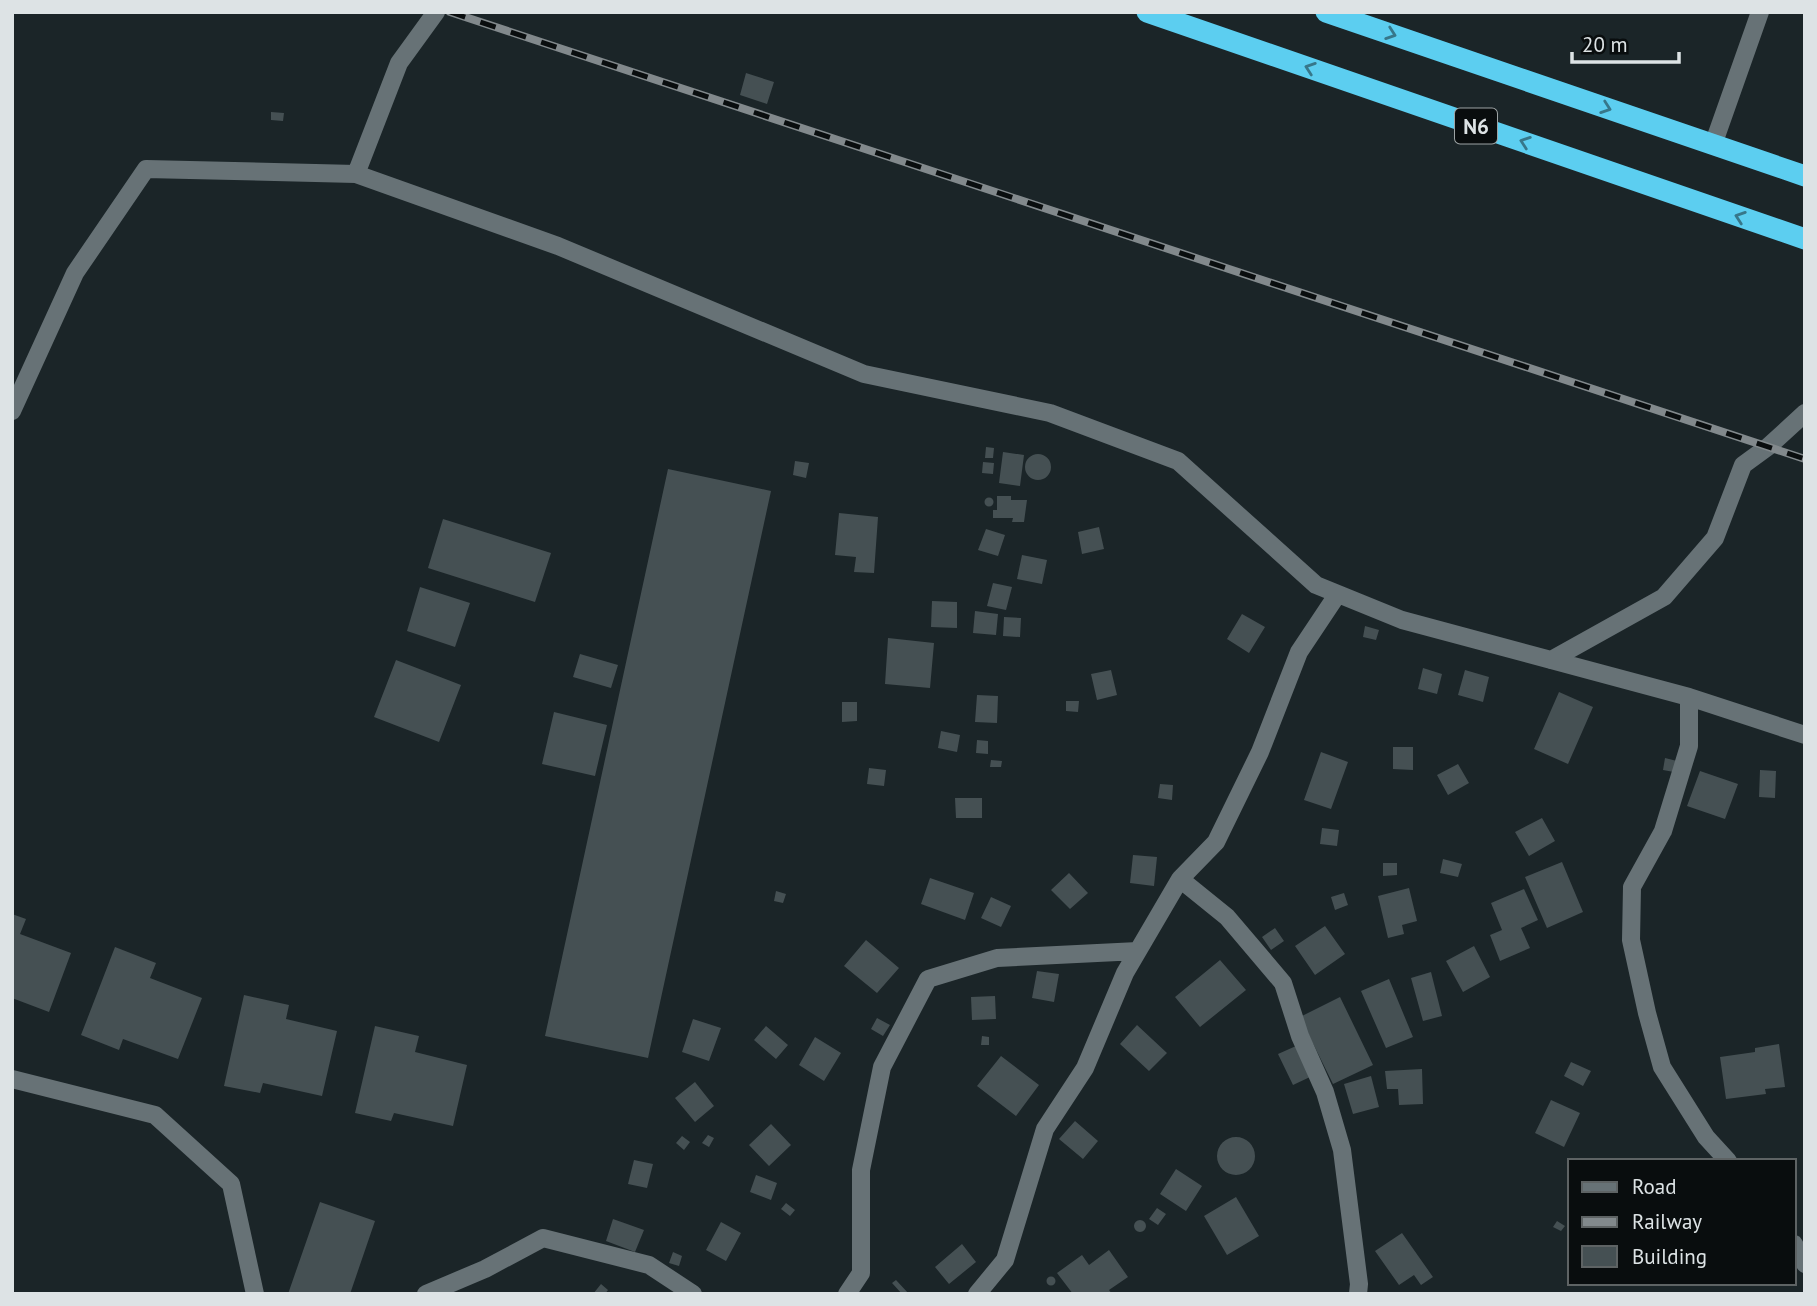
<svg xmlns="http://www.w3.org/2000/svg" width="1817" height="1306" font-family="'PT Sans',sans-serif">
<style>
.building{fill:#455053}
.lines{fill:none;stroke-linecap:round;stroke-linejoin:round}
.minor{stroke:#677276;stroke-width:18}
.highway{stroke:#5ccef0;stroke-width:21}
.rail-casing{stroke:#82898c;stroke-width:8}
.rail{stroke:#090d0e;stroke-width:5;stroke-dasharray:16;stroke-linecap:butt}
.oneway{stroke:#37778a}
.labels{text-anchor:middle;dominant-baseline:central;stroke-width:7;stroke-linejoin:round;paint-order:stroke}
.shield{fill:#090d0e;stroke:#9da3a4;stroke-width:2}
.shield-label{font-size:21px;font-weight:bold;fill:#dde3e5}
</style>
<rect width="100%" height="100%" fill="#1b2528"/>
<path class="building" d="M746,73L774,82L767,104L740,95Z
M271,112L284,113L283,121L271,120Z
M986,447L994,448L993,458H985Z
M1003,452L1024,455L1020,486L999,483Z
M1025 467a13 13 0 1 1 26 0a13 13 0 1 1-26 0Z
M795,461L809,463L806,478L793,475Z
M983,462L994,463L993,474L982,473Z
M668,469L771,491L648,1058L545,1036Z
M997,496H1011V500H1027L1024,522H1012L1013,518H993V510H997Z
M984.5 502a4.5 4.5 0 1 1 9 0a4.5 4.5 0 1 1-9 0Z
M839,513L878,517L874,573L854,572L856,557L835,555Z
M443,519L551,553L535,602L428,568Z
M1099,527L1104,549L1082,554L1078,532Z
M986,529L1005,535L998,556L978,550Z
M1022,555L1047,560L1042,584L1017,579Z
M993,583L1012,587L1006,610L987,606Z
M420,587L470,603L455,647L407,631Z
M932,601L957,602V628L931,627Z
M975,611L998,614L996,635L973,633Z
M1242,614L1265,627L1249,653L1227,639Z
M1004,617L1021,618L1020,637L1003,636Z
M1365,626L1379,630L1376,640L1363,637Z
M888,638L934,643L930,688L885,684Z
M580,654L618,665L611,688L573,677Z
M396,660L461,685L439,742L374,717Z
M1423,668L1442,674L1437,694L1418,689Z
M1111,670L1117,695L1097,700L1091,674Z
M1465,670L1489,677L1483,702L1458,695Z
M1559,692L1593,707L1568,764L1534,749Z
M977,695L998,696L997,723L975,722Z
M1066,701H1079L1078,712L1066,711Z
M842,702H857V721L842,722Z
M554,712L607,725L595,776L542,764Z
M941,731L960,735L957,752L938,748Z
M977,740L988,741V754L976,753Z
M1393,747H1413V770L1393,769Z
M1321,752L1348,762L1331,809L1304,800Z
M1665,758L1677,761L1674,772L1663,770Z
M991,760L1002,761L1001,767H990Z
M1458,764L1469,783L1448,795L1437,775Z
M869,768L886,770L884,786L867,784Z
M1760,770L1776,771L1775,798L1759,797Z
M1700,771L1738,784L1725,819L1687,806Z
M1160,784L1173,785L1172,800L1158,798Z
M955,798H982V818H956Z
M1542,818L1555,841L1529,856L1515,832Z
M1322,828L1339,830L1337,846L1320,844Z
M1133,855L1157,857L1154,886L1130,883Z
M1443,859L1462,864L1458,877L1440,873Z
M1562,862L1583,912L1547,928L1525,877Z
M1383,863H1397V875L1383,876Z
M1069,873L1088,893L1070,909L1051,890Z
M930,878L974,893L965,920L921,904Z
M1409,888L1417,921L1402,925L1404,934L1388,938L1378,896Z
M1524,889L1538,920L1521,928L1530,948L1500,961L1490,935L1502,930L1491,903Z
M776,891L786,894L783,903L774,901Z
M1344,893L1348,905L1335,910L1331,897Z
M991,897L1011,906L1001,927L981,918Z
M12,914L26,919L20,934L71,953L49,1012L12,998Z
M1325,926L1345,954L1315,975L1295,946Z
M1275,928L1284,941L1271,950L1262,937Z
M866,940L899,968L877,993L844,966Z
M1474,946L1490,977L1463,992L1446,961Z
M115,947L156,963L150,978L202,998L178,1059L123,1039L119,1050L81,1035Z
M1220,960L1246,990L1200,1027L1175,997Z
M1037,971L1059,974L1054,1002L1032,998Z
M1431,972L1442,1016L1423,1021L1411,978Z
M1389,979L1413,1037L1386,1048L1361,991Z
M244,995L289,1005L286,1019L337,1031L322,1096L263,1083L260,1093L224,1086Z
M995,996L996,1019L972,1020L971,997Z
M1340,997L1373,1065L1333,1084L1300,1017Z
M877,1018L890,1025L883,1036L871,1029Z
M693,1019L721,1028L709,1061L682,1052Z
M1137,1025L1167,1053L1149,1071L1120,1044Z
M375,1026L419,1036L415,1052L467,1065L453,1126L394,1113L391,1121L355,1113Z
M766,1026L788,1045L776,1059L754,1040Z
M982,1036L989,1037V1045H981Z
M815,1037L841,1053L824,1081L799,1065Z
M1779,1044L1785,1087L1765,1089L1766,1094L1726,1099L1720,1057L1755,1052V1048Z
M1296,1046L1310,1077L1293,1085L1278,1054Z
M1001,1056L1039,1085L1016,1116L977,1086Z
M1571,1062L1591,1071L1583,1086L1564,1076Z
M1422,1069L1423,1104L1399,1105L1398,1089H1387L1385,1071Z
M1371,1076L1379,1107L1353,1114L1344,1084Z
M695,1082L714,1106L695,1122L675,1098Z
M1551,1100L1580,1113L1564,1147L1535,1133Z
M1075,1121L1098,1141L1083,1159L1059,1139Z
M771,1124L791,1145L769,1166L749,1145Z
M708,1135L714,1138L709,1147L702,1143Z
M682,1136L690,1142L684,1150L676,1143Z
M1217 1156a19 19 0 1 1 38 0a19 19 0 1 1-38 0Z
M634,1160L653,1164L647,1188L628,1184Z
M1176,1169L1202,1186L1186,1211L1160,1194Z
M756,1175L777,1183L771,1200L750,1192Z
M1236,1197L1259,1236L1227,1255L1204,1216Z
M320,1202L375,1221L350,1294H288Z
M786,1203L795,1210L790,1216L781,1209Z
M1157,1208L1166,1214L1158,1225L1149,1219Z
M613,1219L644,1230L635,1252L606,1241Z
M1134 1226a6 6 0 1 1 12 0a6 6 0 1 1-12 0Z
M1557,1221L1565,1226L1561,1231L1553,1227Z
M721,1222L741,1233L726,1261L706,1250Z
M1402,1233L1433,1277L1421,1285L1414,1275L1399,1285L1375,1251Z
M962,1244L976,1262L949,1284L935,1267Z
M1109,1250L1128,1277L1109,1290L1112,1294H1073L1057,1273L1082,1255L1089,1265Z
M673,1252L682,1256L679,1266L669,1263Z
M1046.5 1281a4.5 4.5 0 1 1 9 0a4.5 4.5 0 1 1-9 0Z
M896,1280L909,1294H902L892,1283Z
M601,1284L608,1290L605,1294H593Z"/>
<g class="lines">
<path class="minor" d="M1713,145L1760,12
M356,174L399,63L436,12
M12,411L75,273L146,169L356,174L558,246L864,374L1050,413L1178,461L1316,585L1402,620L1689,697L1805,735
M1337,595L1299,652L1260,752L1216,842L1180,879L1227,917L1283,983L1300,1036L1325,1092L1342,1150L1359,1284L1358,1294
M1551,660L1664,597L1715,538L1743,465L1769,446L1805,413
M1689,697V746L1663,831L1632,887L1631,940L1647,1013L1662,1067L1706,1137L1728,1161
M12,1079L155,1115L231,1184L255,1294
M1794,1244L1805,1264
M426,1294L485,1269L543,1238L649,1265L693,1294
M847,1294L861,1273V1170L882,1067L928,979L997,958L1138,951
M977,1294L1005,1260L1045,1129L1085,1068L1125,973L1180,879"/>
<path class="highway" d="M1147,12L1805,239
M1326,12L1805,176"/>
<defs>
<path id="rail" d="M450,12L1805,459"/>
</defs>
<use href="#rail" class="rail-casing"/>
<use href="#rail" class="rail"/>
</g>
<defs><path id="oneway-chevron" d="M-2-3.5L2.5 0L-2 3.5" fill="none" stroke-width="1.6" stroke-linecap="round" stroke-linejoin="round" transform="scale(1.75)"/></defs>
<g class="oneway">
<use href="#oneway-chevron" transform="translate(1391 34) rotate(19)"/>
<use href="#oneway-chevron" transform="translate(1310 68) rotate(-161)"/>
<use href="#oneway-chevron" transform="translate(1606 108) rotate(19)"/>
<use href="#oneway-chevron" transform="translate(1525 142) rotate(-161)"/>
<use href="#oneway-chevron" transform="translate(1740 217) rotate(-161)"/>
</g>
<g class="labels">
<rect class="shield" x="1455" y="108.5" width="42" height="35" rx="5"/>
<g class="shield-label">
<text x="1476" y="126">N6</text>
</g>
</g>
<rect width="1817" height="1306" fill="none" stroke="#dde3e5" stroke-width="28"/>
<rect x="1568" y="1159" width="228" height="126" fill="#090d0e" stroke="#5e6364" stroke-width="2"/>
<rect x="1582" y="1182" width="35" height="10" fill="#677276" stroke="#5e6364" stroke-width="2"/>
<text x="1632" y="1194" font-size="21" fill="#dde3e5">Road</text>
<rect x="1582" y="1217" width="35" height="10" fill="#82898c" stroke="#5e6364" stroke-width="2"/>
<text x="1632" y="1229" font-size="21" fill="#dde3e5">Railway</text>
<rect x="1582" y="1246" width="35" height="21" fill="#455053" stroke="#5e6364" stroke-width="2"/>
<text x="1632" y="1264" font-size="21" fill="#dde3e5">Building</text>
<path d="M1572 52v10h107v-10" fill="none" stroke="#dde3e5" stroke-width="3.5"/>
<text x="1582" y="52" font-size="21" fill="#dde3e5" stroke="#090d0e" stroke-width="5" paint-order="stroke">20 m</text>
</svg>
